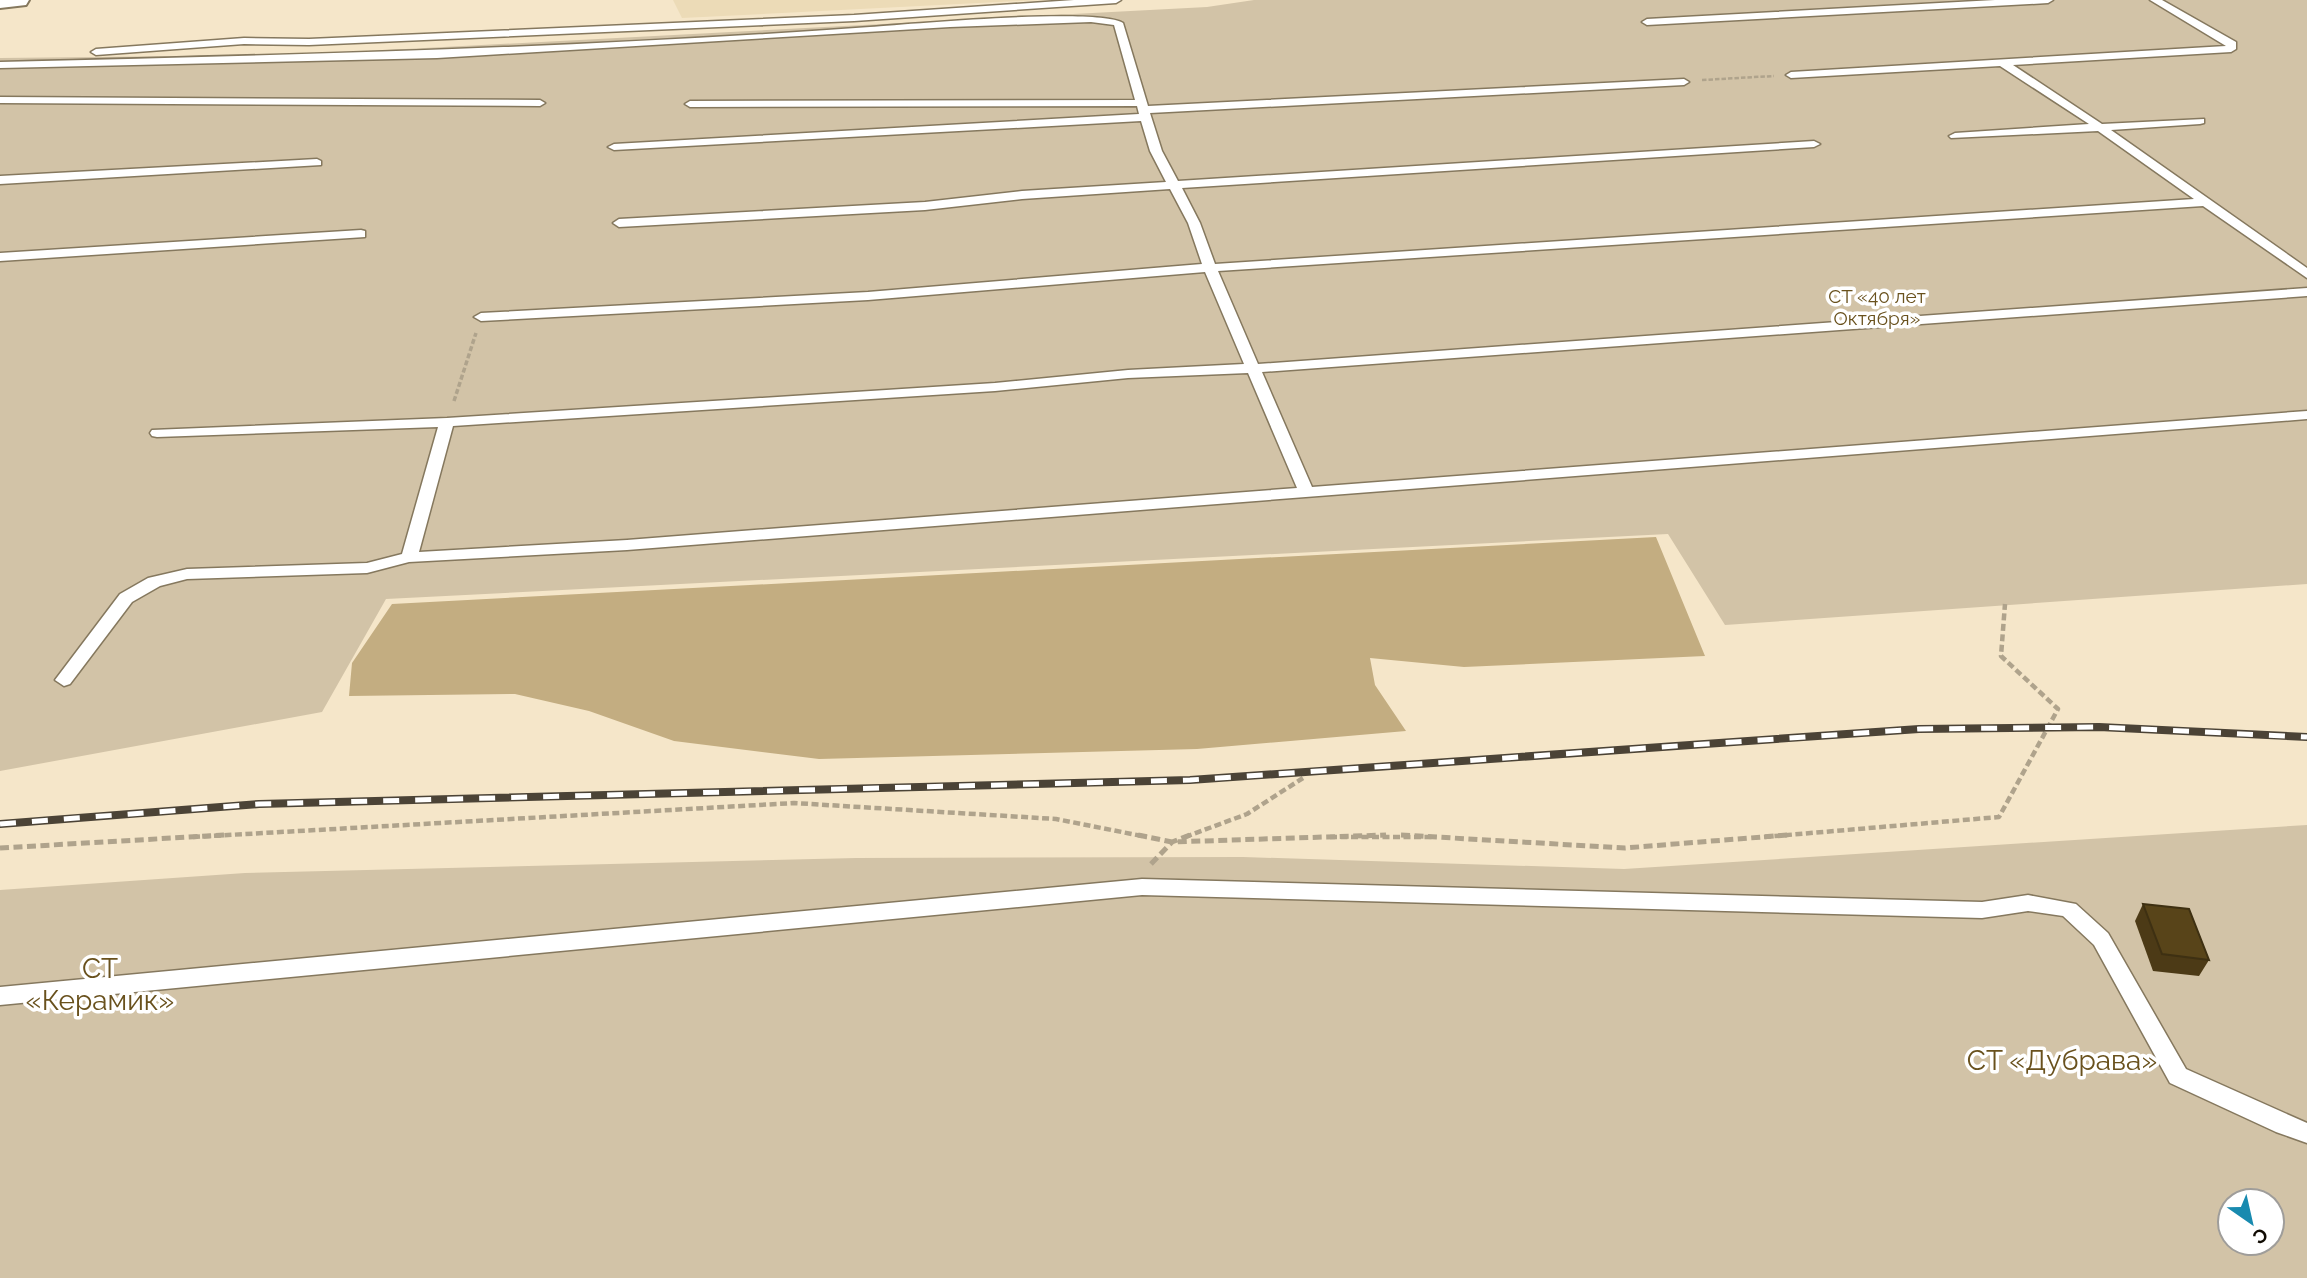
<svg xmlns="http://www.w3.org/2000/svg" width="2307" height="1278" font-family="Raleway,sans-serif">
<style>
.built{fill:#ecdbb7}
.green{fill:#d2c3a7;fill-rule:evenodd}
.forest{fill:#c3ad81}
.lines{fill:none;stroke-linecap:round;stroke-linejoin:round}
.lane-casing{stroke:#85785e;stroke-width:3}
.primary-casing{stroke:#85785e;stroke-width:4}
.path-far3{stroke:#afa38c;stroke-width:2.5;stroke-dasharray:4.5 2;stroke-linecap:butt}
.path-far2{stroke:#afa38c;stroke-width:3.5;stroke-dasharray:5 2.5;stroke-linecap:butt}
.path-far1{stroke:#afa38c;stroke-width:4.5;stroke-dasharray:7 3.5;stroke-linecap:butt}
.path{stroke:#afa38c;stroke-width:5;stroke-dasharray:9 4.5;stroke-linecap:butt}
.lane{fill:#fff;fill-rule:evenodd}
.primary{fill:#fff;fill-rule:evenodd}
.rail-casing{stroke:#4b4336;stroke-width:8}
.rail{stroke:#fff;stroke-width:5;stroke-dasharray:16;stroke-linecap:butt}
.wall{fill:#4c3a16}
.building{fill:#584419;stroke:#3e3012;stroke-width:2}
.labels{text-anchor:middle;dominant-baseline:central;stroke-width:7;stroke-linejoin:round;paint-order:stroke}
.far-park-label{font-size:19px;fill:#69511d;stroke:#fff}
.near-park-label{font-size:28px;fill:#69511d;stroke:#fff}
</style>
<rect width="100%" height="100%" fill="#f5e6c9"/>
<path class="built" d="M673,0H1040L682,18Z"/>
<path class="green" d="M1254,0H2307V584L1725,625L1668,534L386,599L322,712L0,771V58L292,55L1207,7Z
M2307,825V1278H0V890L245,873L856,858L1243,857L1624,869ZM2230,1201H2272V1243H2230Z"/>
<path class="forest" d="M1656,537L1705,656L1464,667L1370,658L1375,685L1406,731L1197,749L819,759L674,741L589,711L515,694L349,696L352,663L392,604Z"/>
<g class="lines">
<defs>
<path id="lane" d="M1074,0H1121L1116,3L854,21L309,45L244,44L96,55L91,52L96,49L244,38L309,39L854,15Z
M1995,0H2053L2048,3L1647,25L1642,22L1647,19Z
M2150,0H2162L2236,42V49L2231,52L2013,65L2102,124L2204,119V123L2200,124L2111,130L2307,268V278L2203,206L1218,271L1258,364L2307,288V296L1262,372L1312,487L2307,411V419L627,550L409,562L367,573L187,579L160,586L132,602L70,684L64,686L55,680L120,594L148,578L187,569L367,563L402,554L438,427L157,437L152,436L150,433L152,430L447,418L995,383L1128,370L1244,364L1205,272L868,300L481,321L474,317L481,313L868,292L1202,264L1188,223L1170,189L1022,199L925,210L619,227L613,223L619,219L925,202L1022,191L1166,182L1150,151L1141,121L614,150L608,147L614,144L1139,114L1137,106L690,107L685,104L690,101L1135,100L1114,25L1091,22L950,27L437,58L0,68V62C290,55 580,48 870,27C911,24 1098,7 1123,23L1148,106L1684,79L1689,82L1684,85L1150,113L1162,151L1178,181L1814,141L1820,144L1814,147L1182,188L1200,223L1215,264L2194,199L2098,131L1951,138L1949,136L1955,133L2089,124L2000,66L1791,78L1786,75L1791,72L2226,46ZM1248,373L1297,488L627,540L419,552L453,426L995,391L1128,378Z
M0,97L540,100L545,103L540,106L0,103Z
M317,159L321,161V165L0,184V176Z
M361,230L365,231V237L0,261V253Z
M1142,879L1982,902L2028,895L2076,904L2108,933L2186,1069L2307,1123V1143L2276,1132L2170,1083L2094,945L2063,916L2028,911L1982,918L1142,895L0,1005V987Z"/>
<path id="primary" d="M0,0H29L26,5L0,8Z"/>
</defs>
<use href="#lane" class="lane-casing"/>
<use href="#primary" class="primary-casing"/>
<path class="path-far3" d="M1702,80L1774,76"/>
<path class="path-far2" d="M454,401L476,333"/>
<path class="path-far1" d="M193,837L794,803L1056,819L1147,837
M1185,837L1247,814L1303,778
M1330,837H1432
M1764,837L1999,817L2058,709L2001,656L2005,604"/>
<path class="path" d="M1138,835L1172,842L1386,835
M1401,835L1625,848L1787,835
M0,848L224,835
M1151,864L1172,842L1190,835"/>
<use href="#lane" class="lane"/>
<use href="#primary" class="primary"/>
<defs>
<path id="rail" d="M0,824L259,804L1190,780L1919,729L2099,727L2307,737"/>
</defs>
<use href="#rail" class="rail-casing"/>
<use href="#rail" class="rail"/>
</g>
<path class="wall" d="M2143,904L2209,960L2199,976L2153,971L2135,921Z"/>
<path class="building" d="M2143,904L2189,909L2209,960L2162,954Z"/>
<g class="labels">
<g class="far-park-label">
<text x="1877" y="296">СТ «40 лет<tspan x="1877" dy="22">Октября»</tspan></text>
</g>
<g class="near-park-label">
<text x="100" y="968">СТ<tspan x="100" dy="32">«Керамик»</tspan></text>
<text x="2062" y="1060">СТ «Дубрава»</text>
</g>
</g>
<g transform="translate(2251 1222) rotate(146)"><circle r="33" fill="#ffffff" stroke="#9f9d9a" stroke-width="2"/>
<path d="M0-5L12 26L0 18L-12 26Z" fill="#188aaf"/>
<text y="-10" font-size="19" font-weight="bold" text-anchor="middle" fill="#100b03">С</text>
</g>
</svg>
